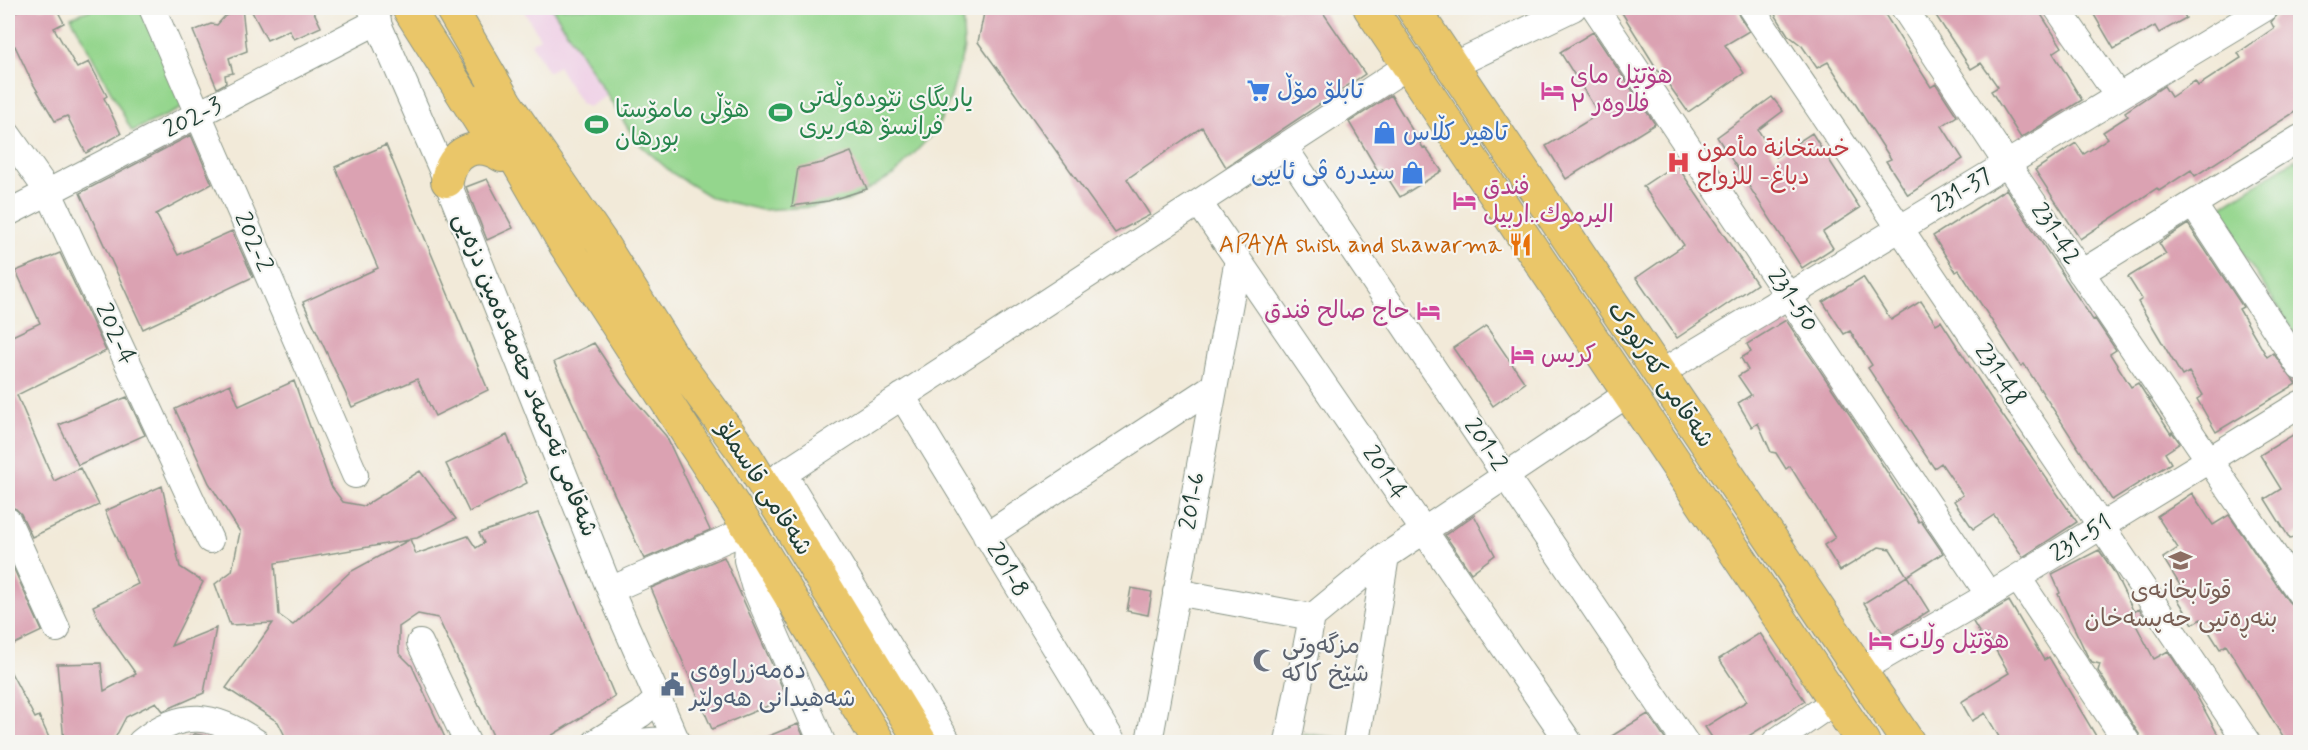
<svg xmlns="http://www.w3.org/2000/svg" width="2308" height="750" font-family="Mynerve,'Playpen Sans Arabic',sans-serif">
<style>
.built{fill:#efd0e6}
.green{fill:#94d68d;stroke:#5a8a60;stroke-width:1.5}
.forest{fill:#77b778;stroke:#4b7a56;stroke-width:1.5}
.building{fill:#dba2b2;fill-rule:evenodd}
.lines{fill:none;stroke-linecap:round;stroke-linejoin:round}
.minor-casing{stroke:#889486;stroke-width:28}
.major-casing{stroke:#889486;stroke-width:34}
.highway-casing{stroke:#889486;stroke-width:35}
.minor{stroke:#fff;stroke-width:26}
.major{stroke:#eac669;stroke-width:32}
.highway{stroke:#eac669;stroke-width:33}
.labels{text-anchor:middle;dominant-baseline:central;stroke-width:4.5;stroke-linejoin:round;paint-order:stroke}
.hotel-label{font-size:24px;fill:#b23c85;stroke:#f6f6f2;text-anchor:start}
.shop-label{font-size:24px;fill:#366cbe;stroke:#f6f6f2;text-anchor:start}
.leisure-label{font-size:24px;fill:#27864d;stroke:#f6f6f2;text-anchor:start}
.street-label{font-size:24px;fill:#1f3d34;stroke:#f6f6f2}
.health-label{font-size:24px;fill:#be3a42;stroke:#f6f6f2;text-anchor:start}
.food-label{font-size:24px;fill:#c56008;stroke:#f6f6f2;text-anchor:end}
.education-label{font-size:24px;fill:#785e54;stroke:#f6f6f2}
.worship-label{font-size:24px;fill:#5b616d;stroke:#f6f6f2;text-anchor:start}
.service-label{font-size:24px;fill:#4e5e75;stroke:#f6f6f2;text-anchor:start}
</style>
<rect width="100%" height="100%" fill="#f6f6f2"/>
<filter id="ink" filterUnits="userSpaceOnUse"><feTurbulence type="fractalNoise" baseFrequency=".0167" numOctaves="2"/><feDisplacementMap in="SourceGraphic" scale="12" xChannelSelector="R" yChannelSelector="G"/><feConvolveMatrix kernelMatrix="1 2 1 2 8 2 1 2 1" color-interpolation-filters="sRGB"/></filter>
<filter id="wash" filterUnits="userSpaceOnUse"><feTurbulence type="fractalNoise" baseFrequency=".008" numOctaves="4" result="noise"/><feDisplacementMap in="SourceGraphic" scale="24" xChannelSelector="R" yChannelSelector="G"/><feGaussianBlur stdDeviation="1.35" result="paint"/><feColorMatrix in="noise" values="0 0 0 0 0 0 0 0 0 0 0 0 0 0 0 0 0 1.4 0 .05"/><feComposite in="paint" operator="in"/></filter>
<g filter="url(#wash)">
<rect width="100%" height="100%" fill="#f2ead9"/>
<path class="built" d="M522,8H565L615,91L588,107L581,104L558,66L548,72L531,43L540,38Z"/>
<path class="green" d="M95,8H151L189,105L132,131L71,17Z
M552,8H962L964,48L951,97L936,130L895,174L848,201L811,207L762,210L712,198L672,173L636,141Z
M2295,159L2300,168V341L2215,211Z"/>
<path class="forest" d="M1304,734L1349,739V742H1302Z"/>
<g id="blocks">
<path class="building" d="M22,8H56L64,23L54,28L77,68L89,62L107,96L104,98L121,134L86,153L67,116L55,121L32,82L15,46L8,50V17Z
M242,8L247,51L229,58L233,73L225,75L226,83L217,88L193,31L211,24L217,25L225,16Z
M250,8H312L321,27L294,39L289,30L267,40Z
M985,8H1320L1365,74L1226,167L1202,127L1127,179L1150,215L1115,233L978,42Z
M1619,8H1736L1739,16L1749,31L1725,45L1744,73L1688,112L1666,81L1665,82Z
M1771,8H1881L1931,87L1936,84L1957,116L1942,126L1963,159L1908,195L1886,161L1891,159L1828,62L1817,68L1802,46L1788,35Z
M1931,8H2037L2062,47L2053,53L2082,100L2021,138L1991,91L1998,87L1981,63L1971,69Z
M2090,8H2180L2186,18L2159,33L2155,26L2114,49Z
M2301,8V108L2195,176L2191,170L2159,191L2157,188L2080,239L2035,170L2076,143L2084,154L2108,138L2103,132L2128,116L2125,112L2164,86L2171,97L2195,81L2198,86L2241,58L2238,53L2274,28L2271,22L2279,13Z
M1593,32L1655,124L1566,179L1546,146L1599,114L1560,52Z
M1391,95L1423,148L1425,147L1442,171L1400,197L1382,169L1378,171L1349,122Z
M1772,97L1783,111L1758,130L1775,157L1812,133L1860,208L1823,232L1833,248L1802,268L1717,137Z
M191,135L212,184L156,214L178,255L232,231L253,277L143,329L80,193Z
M386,145L488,390L435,416L417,379L352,407L303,302L378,268L335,167Z
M851,152L867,189L828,201L792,206L798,168L822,163Z
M1676,164L1757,284L1677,338L1636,278L1684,245L1643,186Z
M487,179L513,228L487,240L466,187Z
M2006,189L2093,320L2095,319L2116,350L2110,354L2131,387L2138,383L2171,434L2172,432L2180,443L2165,453L2171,463L2112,500L2024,364L2021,366L1959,270L1956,272L1933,236Z
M2188,224L2243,307L2239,309L2267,357L2273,353L2296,384L2216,432L2197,399L2203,395L2189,372L2182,376L2138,302L2142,299L2128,277L2166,254L2159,243Z
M60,253L106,351L17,395L54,481L80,468L99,505L32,537L21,514L16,509L8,506V338L40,323L16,271Z
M1863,277L1891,320L1921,301L1936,324L1941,321L1994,403L2077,522L2023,557L1994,515L1973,529L1954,501L1963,495L1941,463L1934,468L1868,368L1872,365L1850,331L1844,334L1823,302Z
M1786,320L1864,436L1919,522L1921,521L1943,553L1907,576L1890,549L1879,547L1840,571L1824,545L1835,538L1790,466L1786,469L1776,453L1771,452L1758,423L1752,427L1738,403L1751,395L1738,376L1748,370L1741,358L1751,352L1747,344Z
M1486,326L1525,383L1493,406L1453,348Z
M594,343L621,384L666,436L710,530L644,559L554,362Z
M294,381L331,486L343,502L364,506L420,471L456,519L417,538L410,539L416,554L468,536L476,548L484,543L479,533L538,513L615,697L541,742H496L438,618L418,614L399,627V653L412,666L447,742H288L278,722L226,688L273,623L230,625L215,584L232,571L240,532L209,483L175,409L230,384L239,406ZM409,540L350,572L293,625L279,615L275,563Z
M127,397L145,435L78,465L59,425Z
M2301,430V532L2290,539L2265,499L2281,489L2260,455Z
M507,435L527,483L469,512L446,464Z
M162,486L180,567L203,582L171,646L216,628L204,693L163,711L156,702L126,717L113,742H64L57,664L101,663L104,691L136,674L102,626L93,606L138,584L105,511Z
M2192,493L2213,525L2229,515L2288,601L2294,607L2301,617V736L2290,742H2286L2226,645L2220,649L2201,619L2193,624L2172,590L2180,585L2163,558L2178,548L2157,516Z
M1474,515L1495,555L1471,573L1445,535Z
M2099,550L2114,572L2134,612L2139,609L2146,619L2136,625L2154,659L2168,651L2194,691L2222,742H2142L2139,734L2098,671L2100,664L2092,662L2087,655L2058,594L2060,593L2052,574Z
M8,556L42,631L8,647Z
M724,557L787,698L712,729L651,588Z
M1907,576L1929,611L1886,638L1864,603Z
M1131,588L1152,592L1148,615L1127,611Z
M2009,601L2044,660L2049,657L2096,736L2085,742H2002L1985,713L1972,721L1961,702L2009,673L1987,635L1982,637L1973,622Z
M1760,633L1805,701L1739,742H1715L1705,727L1747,701L1719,659Z
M8,667L35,718L39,716L51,742H8Z
M1648,714L1667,742H1602L1628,726Z
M798,724L806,742H754Z
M195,734L215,738L217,742H178Z"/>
</g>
</g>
<g filter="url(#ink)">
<use href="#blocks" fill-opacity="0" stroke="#889486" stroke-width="1.5"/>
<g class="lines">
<defs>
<path id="minor" d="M152,8L355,475
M371,8L447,181L610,590L677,742
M1595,8L1989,595
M1751,8L2247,742
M1904,8L2007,164L2300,593
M2057,8L2118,96
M1452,66L1573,8
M8,135L49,193L210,540
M1284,147L1685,742
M1199,203L1569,742
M2193,204L2300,367
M8,213L378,21
M2081,273L2300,138
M1659,374L2265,8
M902,396L1113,742
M783,473L948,742
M765,486L1409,65
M8,521L57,629
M986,536L1214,386
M2018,578L2127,742
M610,590L749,529L747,560L754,585L822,742
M1176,592L1312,617
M1312,617L1386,556L1629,393
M420,643L467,742
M1859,671L1989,595L2300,404
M141,742C182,708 214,714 256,742
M596,742L641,714L658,699
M639,742L676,739
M1149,742L1238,259
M1288,742L1312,617
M1356,742L1386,556
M1775,742L1835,701"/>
<path id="major" d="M408,8L484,128
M451,8L506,103L600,240L672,355L746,456L921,742
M482,101L565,245L749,529L879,742
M447,181C452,151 476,140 502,156"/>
<path id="highway" d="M1370,8L1863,742
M1413,8L1908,742"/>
</defs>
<use href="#minor" class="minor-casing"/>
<use href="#major" class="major-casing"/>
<use href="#highway" class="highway-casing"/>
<use href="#minor" class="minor"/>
<use href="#major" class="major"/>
<use href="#highway" class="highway"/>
</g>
</g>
<defs>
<symbol id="hotel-bare" viewBox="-9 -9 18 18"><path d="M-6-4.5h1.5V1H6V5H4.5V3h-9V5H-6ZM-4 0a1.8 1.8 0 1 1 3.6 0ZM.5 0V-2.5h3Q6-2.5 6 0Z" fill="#d1479c" stroke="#f6f6f2" stroke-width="2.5" paint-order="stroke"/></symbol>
<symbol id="supermarket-bare" viewBox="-9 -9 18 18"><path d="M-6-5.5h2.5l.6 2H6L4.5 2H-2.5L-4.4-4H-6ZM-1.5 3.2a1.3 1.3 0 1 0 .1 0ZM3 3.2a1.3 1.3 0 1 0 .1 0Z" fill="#3f7fe0" stroke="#f6f6f2" stroke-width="2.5" paint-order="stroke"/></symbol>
<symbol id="stadium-bare" viewBox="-9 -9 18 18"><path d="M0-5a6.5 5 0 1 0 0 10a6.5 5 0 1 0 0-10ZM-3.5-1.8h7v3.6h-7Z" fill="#2e9e5b" stroke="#f6f6f2" stroke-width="2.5" paint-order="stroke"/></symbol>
<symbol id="shop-bare" viewBox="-9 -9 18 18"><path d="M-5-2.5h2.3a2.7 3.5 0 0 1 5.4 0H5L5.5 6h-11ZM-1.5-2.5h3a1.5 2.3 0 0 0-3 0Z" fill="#3f7fe0" stroke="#f6f6f2" stroke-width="2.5" paint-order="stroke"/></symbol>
<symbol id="hospital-bare" viewBox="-9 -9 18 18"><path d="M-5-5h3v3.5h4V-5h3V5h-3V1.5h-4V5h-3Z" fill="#e0444e" stroke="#f6f6f2" stroke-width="2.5" paint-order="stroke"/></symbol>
<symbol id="restaurant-bare" viewBox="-9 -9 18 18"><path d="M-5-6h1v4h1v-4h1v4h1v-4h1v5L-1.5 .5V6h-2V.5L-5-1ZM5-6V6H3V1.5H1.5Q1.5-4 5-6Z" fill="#e8710a" stroke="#f6f6f2" stroke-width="2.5" paint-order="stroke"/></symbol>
<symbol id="school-bare" viewBox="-9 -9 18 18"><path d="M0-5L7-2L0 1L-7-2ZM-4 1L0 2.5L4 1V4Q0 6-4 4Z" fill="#8d6e63" stroke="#f6f6f2" stroke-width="2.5" paint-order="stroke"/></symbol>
<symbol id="mosque-bare" viewBox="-9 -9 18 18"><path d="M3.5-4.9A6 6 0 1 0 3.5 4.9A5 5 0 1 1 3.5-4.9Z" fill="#6b7280" stroke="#f6f6f2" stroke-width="2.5" paint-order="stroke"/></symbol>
<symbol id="civic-bare" viewBox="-9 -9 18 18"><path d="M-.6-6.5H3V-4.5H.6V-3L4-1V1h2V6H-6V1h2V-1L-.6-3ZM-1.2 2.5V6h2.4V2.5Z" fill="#5c6f8a" stroke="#f6f6f2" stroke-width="2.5" paint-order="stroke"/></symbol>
</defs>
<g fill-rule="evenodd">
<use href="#hotel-bare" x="1536" y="74" width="33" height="33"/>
<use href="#supermarket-bare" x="1242" y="74" width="33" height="33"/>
<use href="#stadium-bare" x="764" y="96" width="33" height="33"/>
<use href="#stadium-bare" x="580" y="108" width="33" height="33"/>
<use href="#shop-bare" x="1368" y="116" width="33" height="33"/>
<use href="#hospital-bare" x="1662" y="146" width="33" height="33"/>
<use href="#shop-bare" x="1396" y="156" width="33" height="33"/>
<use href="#hotel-bare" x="1448" y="184" width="33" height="33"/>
<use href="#restaurant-bare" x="1504" y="228" width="33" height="33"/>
<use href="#hotel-bare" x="1412" y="294" width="33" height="33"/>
<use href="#hotel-bare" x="1506" y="338" width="33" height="33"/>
<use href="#school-bare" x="2164" y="544" width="33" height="33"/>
<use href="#hotel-bare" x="1864" y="624" width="33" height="33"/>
<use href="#mosque-bare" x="1248" y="644" width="33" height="33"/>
<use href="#civic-bare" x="656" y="668" width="33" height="33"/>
</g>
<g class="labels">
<g class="hotel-label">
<text x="1570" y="76">هۆتێل مای<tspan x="1570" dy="28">فلاوەر ٣</tspan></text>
<text x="1483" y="187">فندق<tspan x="1483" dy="28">اليرموك..اربيل</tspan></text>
<text x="1410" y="311" text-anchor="end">حاج صالح فندق</text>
<text x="1541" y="355">كريس</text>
<text x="1899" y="641">هۆتێل وڵات</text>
</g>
<g class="shop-label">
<text x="1277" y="91">تابلۆ مۆڵ</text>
<text x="1403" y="133">تاهیر کڵاس</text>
<text x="1395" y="172" text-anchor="end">سیدرە ڤی ئایپی</text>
</g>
<g class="leisure-label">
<text x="799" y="99">یاریگای نێودەوڵەتی<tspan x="799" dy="28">فرانسۆ هەریری</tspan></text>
<text x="615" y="110">هۆڵی مامۆستا<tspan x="615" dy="28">بورهان</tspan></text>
</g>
<g class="street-label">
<text transform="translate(193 118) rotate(-27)">202-3</text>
<text transform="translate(1962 191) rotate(-31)">231-37</text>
<text transform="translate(2055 234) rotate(56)">231-42</text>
<text transform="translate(253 242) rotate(66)">202-2</text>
<text transform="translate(1792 301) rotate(56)">231-50</text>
<text transform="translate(115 334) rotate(65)">202-4</text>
<text transform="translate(525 375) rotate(68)">شەقامی ئەحمەد حەمەدەمین دزەیی</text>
<text transform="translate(1660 375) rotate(56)">شەقامی کەرکووک</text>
<text transform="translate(1999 375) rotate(56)">231-48</text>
<text transform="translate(1485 445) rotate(56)">201-2</text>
<text transform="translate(1384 473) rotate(56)">201-4</text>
<text transform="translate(764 489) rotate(57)">شەقامی قاسملۆ</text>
<text transform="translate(1193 501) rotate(-80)">201-6</text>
<text transform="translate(2081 539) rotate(-32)">231-51</text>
<text transform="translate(1007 570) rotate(59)">201-8</text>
</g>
<g class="health-label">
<text x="1697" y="149">خستخانة مأمون<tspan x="1697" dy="28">دباغ- للزواج</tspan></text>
</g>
<g class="food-label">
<text x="1502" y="245">APAYA shish and shawarma</text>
</g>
<g class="education-label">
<text x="2181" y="591">قوتابخانەی<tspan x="2181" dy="28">بنەڕەتیی حەپسەخان</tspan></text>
</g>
<g class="worship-label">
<text x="1282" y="646">مزگه‌وتی<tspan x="1282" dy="28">شێخ كاكه</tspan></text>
</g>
<g class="service-label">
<text x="690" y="671">دەمەزراوەی<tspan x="690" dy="28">شەهیدانی هەولێر</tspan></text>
</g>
</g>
<rect width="2308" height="750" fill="none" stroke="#f6f6f2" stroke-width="30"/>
</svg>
